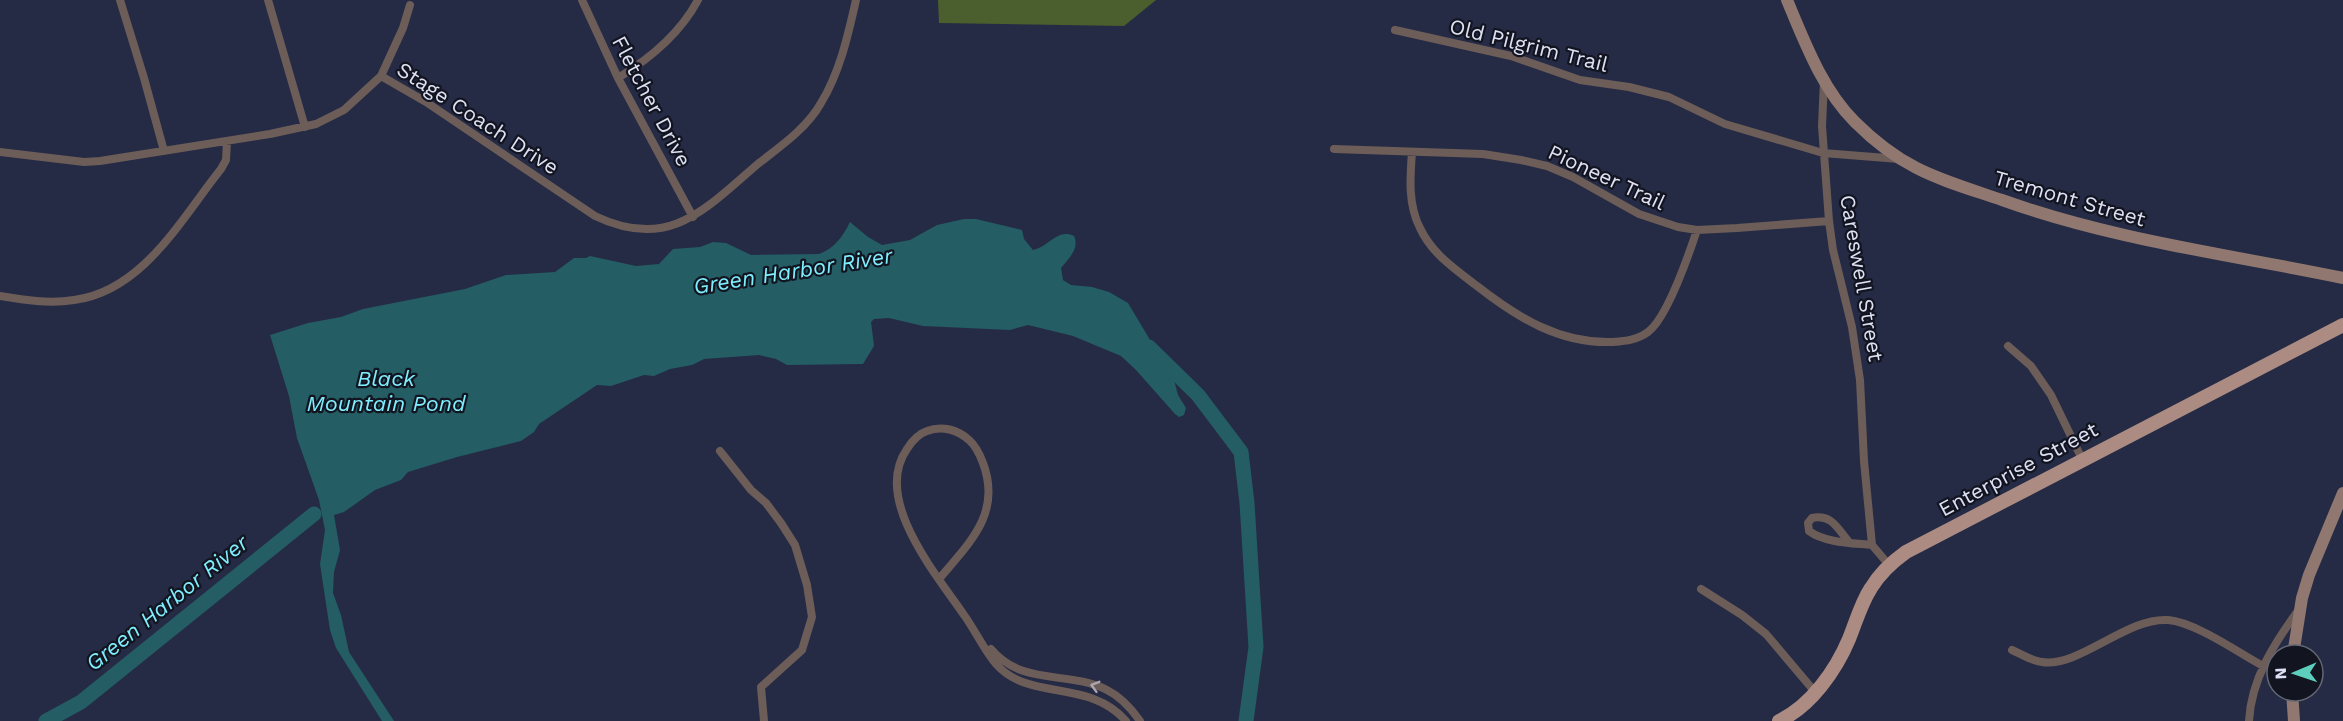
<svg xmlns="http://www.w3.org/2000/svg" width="2343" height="721" font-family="'Work Sans',sans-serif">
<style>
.green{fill:#4b5e2d}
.water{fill:#245d64}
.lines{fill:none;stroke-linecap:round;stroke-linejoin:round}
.river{stroke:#245d64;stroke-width:15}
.minor{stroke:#6d5d58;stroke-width:8}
.secondary{stroke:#907870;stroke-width:12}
.primary{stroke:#ac8c82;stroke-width:14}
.oneway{stroke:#aba6ad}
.labels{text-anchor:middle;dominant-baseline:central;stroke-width:4.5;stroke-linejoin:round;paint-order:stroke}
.street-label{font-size:21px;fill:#dde1f3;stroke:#121420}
.water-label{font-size:22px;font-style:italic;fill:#7feefd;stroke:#121420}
</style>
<rect width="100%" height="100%" fill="#252b45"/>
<path class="green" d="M938,0H1156L1124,26L939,23Z"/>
<path class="water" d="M964,219H976L1022,230L1024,239L1033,250C1049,247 1057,228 1074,236C1080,249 1068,259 1061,268L1063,280L1071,285L1092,287L1109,292L1128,303L1174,380L1178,395L1186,408L1184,415L1179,417L1175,414L1136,370L1121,356L1073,336L1028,325L1010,330L923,326L889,318L874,319L871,322L874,346L863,364L787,365L776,359L759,355L704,359L692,365L670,369L654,376L644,375L611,386L597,385L539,424L534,432L521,441L457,457L408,472L401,480L375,490L344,512L334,515L340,550L334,572L333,593L341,615L349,652L394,721H382L336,648L330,630L320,564L325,530L319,500L297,438L289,396L270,335L308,323L341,317L363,309L465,289L506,275L555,272L574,258H586L590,256L636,266L659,264L673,249L700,247L713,242L726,243L751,255L819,254C835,248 843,236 850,222L868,237L882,245L910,240L937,225Z"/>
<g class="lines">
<path class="river" d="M1149,347L1198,395L1241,452L1247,503L1256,647L1246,721
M46,721L81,702L314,514"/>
<path class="minor" d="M120,0L144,78L164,151
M268,0L305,127
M582,0L618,78L693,217
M1395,30L1511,56L1580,80L1629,87L1669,97L1725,124L1823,153L1899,159
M381,76L403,28L410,5
M618,78C651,58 680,34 698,0
M1824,81L1822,126L1829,221L1833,250L1852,327L1860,380L1864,461L1872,545L1889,565
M1334,149L1483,154L1521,160L1547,166L1573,177L1639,214L1678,227L1697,230L1737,228L1829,221
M0,152L84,162L100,161L270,134L316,124L344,110L381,76L426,102L595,216C670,252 706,208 759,163C781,146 807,128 821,103C840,72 848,35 856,0
M1412,152C1410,178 1408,205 1420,228C1432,254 1455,269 1477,286C1518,318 1560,344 1613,342C1626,341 1637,340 1648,332C1667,318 1689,254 1697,230
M0,296C24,300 49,304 74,300C143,291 181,219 221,169L226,160L227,141
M2008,346L2031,366L2051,395L2082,459
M720,451L751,490L766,503L781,523L795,545L807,585L812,617L802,650L761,687L764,721
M1849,542C1837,528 1832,514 1812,518L1808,523L1809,531C1825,543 1853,543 1872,545
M939,579C969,543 1002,514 983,463C980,455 976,446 969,440C958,430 942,425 927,431C918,434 912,441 907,449C872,499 936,574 964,615C975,630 984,650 996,664C1029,702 1089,678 1126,721
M1701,589L1742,615L1766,634L1815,692
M991,649C1023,687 1068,670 1107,690C1121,697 1131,708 1140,721
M2012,650C2021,654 2032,661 2042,662C2079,668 2127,617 2168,620C2195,622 2239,653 2263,666
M2249,721C2251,680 2274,643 2298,611"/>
<path class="secondary" d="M1787,0C1805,43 1822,89 1855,122C1904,171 1940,179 2002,200C2114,240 2227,254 2343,278
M2293,655L2302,598L2309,575L2343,493
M2292,691L2294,721"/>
<path class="primary" d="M1779,721C1811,706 1836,670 1849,639C1856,622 1861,603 1871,588C1880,573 1892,562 1906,552L2343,325"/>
</g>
<defs><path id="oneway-chevron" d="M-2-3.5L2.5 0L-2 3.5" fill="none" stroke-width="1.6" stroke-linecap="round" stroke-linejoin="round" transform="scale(1.5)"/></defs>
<use class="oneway" href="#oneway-chevron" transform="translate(1095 686) rotate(-164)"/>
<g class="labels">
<g class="street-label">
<text transform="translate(1529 45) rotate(14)">Old Pilgrim Trail</text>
<text transform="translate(652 101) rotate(62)">Fletcher Drive</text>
<text transform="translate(478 118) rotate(33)">Stage Coach Drive</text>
<text transform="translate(1607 177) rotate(25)">Pioneer Trail</text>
<text transform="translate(2070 198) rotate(16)">Tremont Street</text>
<text transform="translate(1862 278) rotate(80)">Careswell Street</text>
<text transform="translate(2018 469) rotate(-28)">Enterprise Street</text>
</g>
<g class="water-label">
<text transform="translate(793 271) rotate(-9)">Green Harbor River</text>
<text x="386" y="378">Black<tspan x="386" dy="25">Mountain Pond</tspan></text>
<text transform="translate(167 603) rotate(-39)">Green Harbor River</text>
</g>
</g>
<g transform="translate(2295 673) rotate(268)"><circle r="28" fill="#121420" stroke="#636674" stroke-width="1.5"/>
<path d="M0-4.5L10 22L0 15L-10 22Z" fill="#5ccebb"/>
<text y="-9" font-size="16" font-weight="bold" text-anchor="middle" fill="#dde1f3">N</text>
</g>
</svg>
